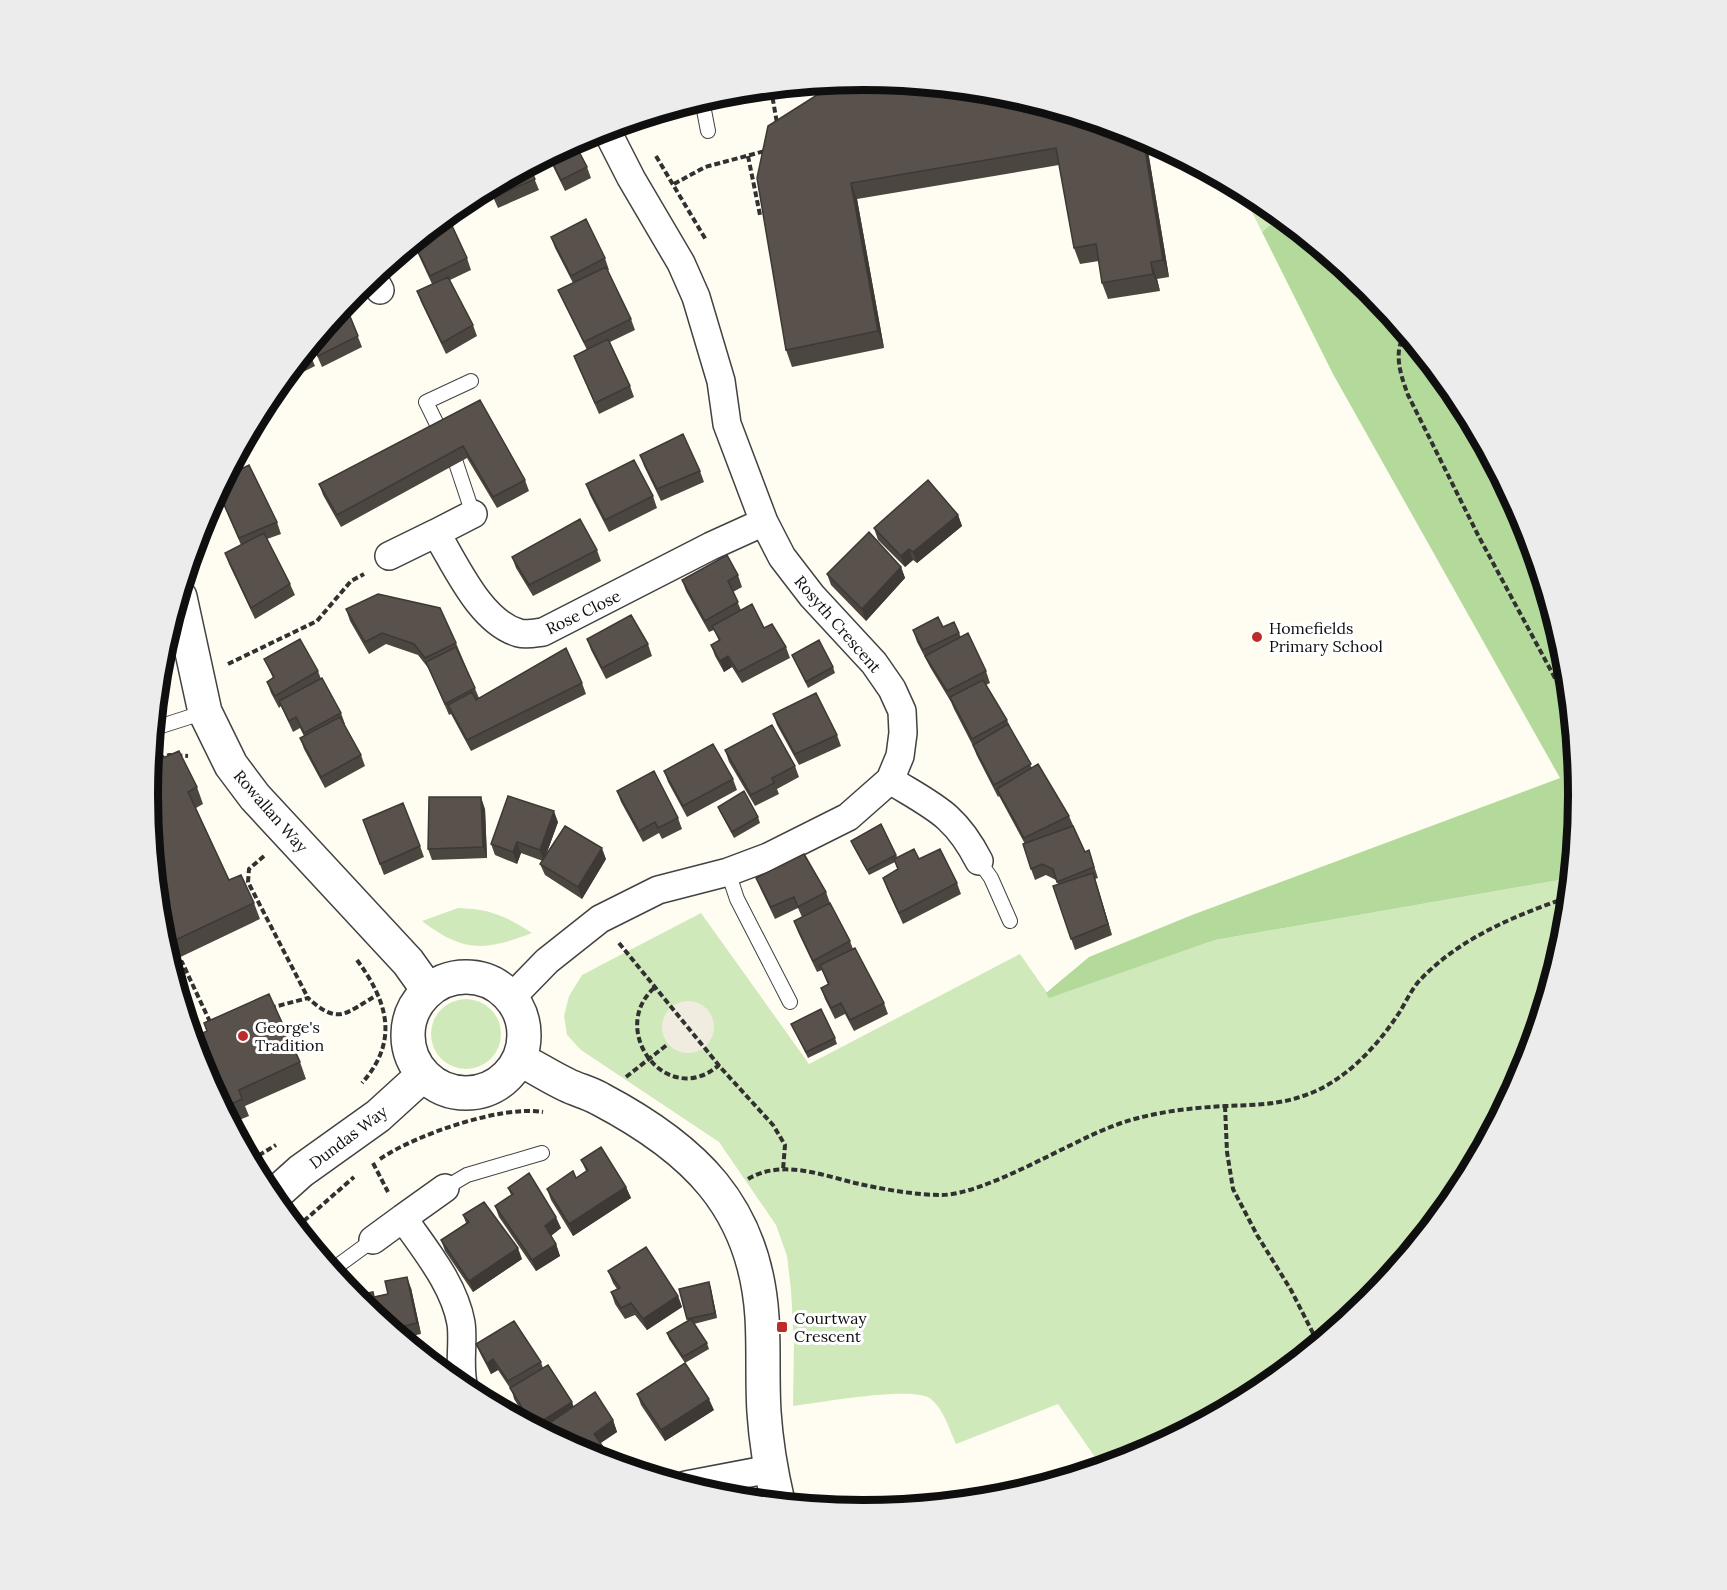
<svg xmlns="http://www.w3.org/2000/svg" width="1727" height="1590" font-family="Lora,serif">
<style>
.green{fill:#d0e9bb}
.forest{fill:#b3da9b}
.plaza{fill:#f0ede0}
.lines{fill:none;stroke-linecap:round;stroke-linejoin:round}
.service-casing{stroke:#424242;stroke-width:16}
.minor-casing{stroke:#424242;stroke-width:30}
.tertiary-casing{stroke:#424242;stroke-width:36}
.path{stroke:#313131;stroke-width:4;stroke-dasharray:6 3;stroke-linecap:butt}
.service{stroke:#fff;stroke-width:14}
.minor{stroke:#fff;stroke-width:27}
.tertiary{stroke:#fff;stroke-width:33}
.wall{fill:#4c4641}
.shaded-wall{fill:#3e3935}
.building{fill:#58514c;stroke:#3e3935;stroke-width:1.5}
.poi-dot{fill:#be2c29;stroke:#fff;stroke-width:2}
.labels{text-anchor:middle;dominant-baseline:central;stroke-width:6;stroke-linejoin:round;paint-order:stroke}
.street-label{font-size:16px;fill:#0f0f0f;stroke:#fff}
.poi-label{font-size:16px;fill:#0f0f0f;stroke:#fff;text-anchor:start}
.rim{fill:none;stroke:#0f0f0f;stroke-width:8}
</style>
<rect width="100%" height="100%" fill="#fffdf2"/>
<path class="green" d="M1240,189L1261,200L1279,217L1262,232Z
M1571,878L1565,935L1524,1069L1458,1193L1369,1301L1261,1390L1137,1456L1102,1467L1058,1404L956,1444C949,1429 944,1410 931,1399C915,1385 818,1403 793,1406L794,1342L791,1290L787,1256L776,1225L719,1142L581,1050L567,1035L564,1016L569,996L582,975L701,913L809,1064L1020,954L1050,997L1215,940Z
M458,908C490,909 506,916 532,933C485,951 464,953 422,921Z
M431 1034a35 35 0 1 1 70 0a35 35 0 1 1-70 0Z"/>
<path class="forest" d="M1278,214L1370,289L1441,376L1537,563L1565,656L1579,795L1571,878L1215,940L1049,998L1046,993L1089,957L1192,915L1560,778L1333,374L1262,232L1279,217Z"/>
<path class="plaza" d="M662 1027a26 26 0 1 1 52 0a26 26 0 1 1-52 0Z"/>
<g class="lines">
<defs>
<path id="service" d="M702,100L708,131
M471,381L426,402L456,463L473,514
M155,728L205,712
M979,861L991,878L1010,921
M728,872L737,899L790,1002
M445,1188L467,1175L542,1153
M332,1270L373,1240"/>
<path id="minor" d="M373,277L380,290
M436,533L473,514
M389,556L436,533C456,565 480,622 519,633C526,635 535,633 543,632L711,546L764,522
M890,780C934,807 955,814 979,861
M511,998L547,961L600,919L658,890L728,872L768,857L848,817L890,780L900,756L903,733L902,711L892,689L874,663L812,596L782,557L764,522L727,424L721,381L696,297L681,263L631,178L606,129
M445,1188L403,1218C425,1250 454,1284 461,1323C464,1344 458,1367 464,1388
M373,1240L403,1218
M686,1485L770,1469"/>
<path id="tertiary" d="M180,597L205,712L231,765L255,797L408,962L428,990
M408 1035a58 58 0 1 1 116 0a58 58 0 1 1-116 0Z
M519,1059C535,1067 550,1077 567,1085C577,1090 590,1093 600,1099C693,1148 755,1206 762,1317C764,1348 762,1381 764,1412C766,1443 771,1472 778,1502
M272,1197L301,1171L378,1116L423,1075"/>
</defs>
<use href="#service" class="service-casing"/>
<use href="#minor" class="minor-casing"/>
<use href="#tertiary" class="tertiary-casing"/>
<path class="path" d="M771,89L777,123
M656,156L706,240
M748,156L760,215
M674,184L705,167L765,151
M1406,333C1392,351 1401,376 1408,395L1478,535L1570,706
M228,664L317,621L351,581L364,574
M160,674L166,697
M151,763L169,755L188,756
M264,856L249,869L248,882L308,998
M619,943L721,1068L773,1125L785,1145L783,1170
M357,960C387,1001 400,1040 362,1083
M171,966L182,962L211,1024
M654,988C607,1031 668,1110 719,1065
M270,1008L308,998C340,1027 346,1012 379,994
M626,1077L668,1044
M1225,1106L1227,1152L1233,1189L1257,1235L1291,1290L1318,1343
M380,1159C415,1135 501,1105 543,1112
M251,1160L276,1145
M373,1163L388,1192
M748,1179C781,1159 822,1175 855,1183C882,1189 914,1195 942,1195C985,1194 1065,1145 1108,1128C1144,1113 1187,1108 1225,1106C1252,1105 1277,1105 1303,1096C1343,1083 1376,1048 1399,1013C1406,1002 1412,988 1421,979C1460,938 1516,915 1569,897
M297,1227L354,1177"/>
<use href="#service" class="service"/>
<use href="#minor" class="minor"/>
<use href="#tertiary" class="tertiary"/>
</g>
<path class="wall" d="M1138,134L1146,139L1169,277L1157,279L1160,291L1108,299L1102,283L1099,261L1080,264L1074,248L1059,165L857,199L884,348L792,367L786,350L757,178Z
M574,142L587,167L591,178L565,191L548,156Z
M529,166L539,190L498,208L489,188Z
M443,219L467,258L471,270L450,280L473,325L477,336L446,354L421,302L417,291L432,284L413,243Z
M551,237L605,258L609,270H607L631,319L635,330L610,342L630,386L634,397L599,414L574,356L587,350L563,301L558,290L573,283L555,248Z
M345,304L362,347L322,367L312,344Z
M308,350L315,366L281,383Z
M480,400L525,480L529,491L497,508L467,458L341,527L323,495L319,484Z
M640,455L700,471L704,482L661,501L644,466Z
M227,476L277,522L281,534L267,539L290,584L295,595L255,619L229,564L225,553L241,545L218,492Z
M586,484L653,496L657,508L609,532L590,495Z
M958,515L962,526L917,563L913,560L905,567L878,540L874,528Z
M597,550L601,561L533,596L516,568L512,557Z
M901,567L905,578L866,621L831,585L827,574Z
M738,575L742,587L733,592L741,610L786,647L790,658L742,683L732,667L724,672L715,656L711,645L719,641L714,630L709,632L686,591L682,580Z
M346,609L456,643L479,698L582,683L586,694L471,751L451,714L449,715L429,669L418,655L386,644L369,654L350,621Z
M943,627L959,633L961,637L986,671L990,683L986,685L1007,720L1011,729L1032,768L1069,816L1085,852L1089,850L1098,878L1095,879L1112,935L1075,950L1053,886L1058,884L1056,880L1046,875L1035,880L1031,869L1025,844L999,796L998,797L977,756L973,746L954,709L951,702L930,667L917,642L913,630Z
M587,639L648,644L652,656L606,679L591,650Z
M792,655L833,667L835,673L808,688Z
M264,659L318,671L321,679L341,713L345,724L344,725L361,755L365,766L325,788L304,749L300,738L304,736L300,728L293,732L281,706L279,708L271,693L267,682L273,678Z
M773,714L837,735L841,746L799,765L777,725Z
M725,750L795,766L799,777L777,789L779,794L755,806L729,762Z
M664,771L733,779L737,790L687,817L668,782Z
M197,787L203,804L196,808L229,880L254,903L260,919L170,962L162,934L148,795Z
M617,791L678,818L682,829L662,839L659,833L643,842L621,802Z
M718,807L758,817L760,823L734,838L720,812Z
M485,809L487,858L432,860L428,849Z
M363,820L420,846L424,857L384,875Z
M558,822L545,857L606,859L582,899L545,875L540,864L543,861L521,853L517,864L495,855L491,844Z
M881,824L897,857L919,859L957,883L961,894L903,924L887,889L883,878L898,869L895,862L869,875L853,846L851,841Z
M756,878L826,892L830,903L850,941L853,949L884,1003L888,1014L854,1031L845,1014L835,1019L825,999L821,988L828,985L822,970L817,972L798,932L794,921L802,917L798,908L775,919L761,890Z
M204,1023L300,1062L306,1079L245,1106L249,1116L232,1123L202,1068L207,1031Z
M791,1024L835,1038L837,1044L808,1058Z
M581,1160L626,1187L631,1198L573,1236L551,1200L547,1189L576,1178L586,1171Z
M508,1188L561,1228L551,1236L556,1244L560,1256L536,1271L499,1217L495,1206L511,1195Z
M463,1215L522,1259L473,1292L445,1251L441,1240L466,1223Z
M608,1271L678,1296L682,1307L647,1330L635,1315L625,1319L615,1304L611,1292L617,1289L613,1283Z
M709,1282L717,1318L694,1324L707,1343L709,1349L685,1363L669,1339L667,1333L688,1321L679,1289Z
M411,1288L421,1334L403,1338L357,1301Z
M476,1344L541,1362L543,1368L574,1407L613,1420L617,1432L600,1443L589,1456L523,1420L520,1411L521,1410L514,1399L512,1391L498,1370L491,1374L481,1355Z
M637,1394L714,1410L665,1441L641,1405Z"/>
<path class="shaded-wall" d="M1143,137L1146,139L1169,277L1163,260Z
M851,183L857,199L884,348L878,331Z
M1151,262L1157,279L1160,291L1153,274Z
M958,515L962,526L917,563L913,552Z
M909,549L913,560L905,567L901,556Z
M901,567L905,578L866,621L862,609Z
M728,656L732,667L724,672L720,661Z
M481,797L485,809L487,858L483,847Z
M554,811L558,822L544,861L540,850Z
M517,842L521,853L517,864L513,852Z
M602,848L606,859L582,899L578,887Z
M1093,873L1097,885L1112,935L1108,924Z
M626,1187L631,1198L573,1236L569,1224Z
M556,1217L561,1228L549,1237L545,1226Z
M556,1244L560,1256L536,1271L532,1260Z
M518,1248L522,1259L473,1292L469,1281Z
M407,1277L411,1288L421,1334L417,1323Z
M709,1282L711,1288L717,1318L715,1313Z
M678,1296L682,1307L647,1330L643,1319Z
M493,1359L498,1370L491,1374L487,1363Z
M709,1399L714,1410L665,1441L661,1430Z
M572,1402L576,1413L542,1431L534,1426Z
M613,1420L617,1432L598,1445L594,1434Z"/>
<path class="building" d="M873,80L1003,93L1138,134L1143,137L1163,260L1151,262L1153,274L1102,283L1096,244L1074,248L1056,148L851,183L878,331L786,350L757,178L768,126L828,88Z
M574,142L587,167L561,180L549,156Z
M529,166L535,179L494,197L490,187Z
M448,217L467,258L430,276L414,243L443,219Z
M586,219L605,258L571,276L551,237Z
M606,267L631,319L584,342L558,290Z
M448,277L473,325L442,343L417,291Z
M345,304L358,336L318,356L313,344Z
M608,339L630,386L595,403L574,356Z
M308,350L310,354L299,360Z
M480,400L525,480L493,497L463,446L337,515L319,484Z
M683,434L700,471L657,489L640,455Z
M634,460L653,496L605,520L586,484Z
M249,465L277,522L239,538L218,491L227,476Z
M928,480L958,515L913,552L909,549L901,556L874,528Z
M580,519L597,550L529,585L512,557Z
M869,532L901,567L862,609L827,574Z
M264,533L290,584L251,608L225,553Z
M727,555L738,575L728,581L738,602L705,621L682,580Z
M378,594L440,608L456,643L425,658L414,644L382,633L365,642L346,609Z
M752,604L764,628L772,624L786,647L738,672L728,656L720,661L711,645L720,640L712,626Z
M631,615L648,644L602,668L587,639Z
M938,617L943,627L954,622L959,633L923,650L913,630Z
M968,633L986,671L947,691L925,656Z
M300,639L318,671L275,696L267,682L274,677L264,659Z
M819,640L833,667L806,682L792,655Z
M456,647L475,688L445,704L426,662Z
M566,648L582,683L467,740L448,705L472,692L476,700Z
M322,678L341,713L304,733L296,717L289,721L279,701Z
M983,680L1007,720L972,739L950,697Z
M816,693L837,735L795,754L773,714Z
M340,717L361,755L321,777L300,738Z
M1008,724L1031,764L994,785L973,745Z
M772,725L795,766L772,778L774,783L751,795L725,750Z
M713,744L733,779L683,806L664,771Z
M179,751L197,787L188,792L229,880L241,875L254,903L165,945L162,934L148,795L151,763Z
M1038,764L1069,816L1024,838L997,789Z
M654,771L678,818L658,828L655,822L639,831L617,791Z
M744,791L758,817L732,832L718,807Z
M508,796L554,811L540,850L517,842L513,852L491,844Z
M429,797H481L483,847L428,849Z
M403,803L420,846L380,864L363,820Z
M881,824L896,855L867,870L851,841Z
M565,826L602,848L578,887L540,864Z
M1073,826L1085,852L1089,850L1094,867L1057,882L1053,869L1042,864L1031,869L1023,844Z
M914,849L919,859L940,849L957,883L899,913L883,878L898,869L894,859Z
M804,854L826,892L798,907L794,897L771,907L756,878Z
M1093,873L1108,924L1071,939L1053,886Z
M830,903L850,941L813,961L794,921Z
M855,948L884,1003L850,1020L841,1003L831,1008L821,988L829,984L820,965Z
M269,994L300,1062L239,1090L242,1099L223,1108L202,1068L193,1038L207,1031L204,1023Z
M821,1009L835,1038L806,1052L791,1024Z
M601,1147L626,1187L569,1224L547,1189L573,1171L576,1178L588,1170L581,1160Z
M529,1173L556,1217L545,1226L556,1244L532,1260L495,1206L513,1194L508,1188Z
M484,1202L518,1248L469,1281L441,1240L469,1222L463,1215Z
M646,1247L678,1296L643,1319L631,1303L621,1308L611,1292L620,1288L608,1271Z
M407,1277L417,1323L392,1329L357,1301L353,1296L373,1292L374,1297L388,1294L385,1281Z
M709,1282L715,1313L687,1319L679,1289Z
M691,1319L707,1343L683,1357L667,1333Z
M514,1321L541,1362L508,1381L493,1359L487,1363L476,1344Z
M685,1363L709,1399L661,1430L637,1394Z
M548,1365L572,1402L534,1426L527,1423L520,1411L523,1409L510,1388Z
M595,1392L613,1420L594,1434L614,1463L589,1456L542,1431L541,1429Z"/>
<g class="poi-dot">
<circle cx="1257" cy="637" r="6"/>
<circle cx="243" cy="1036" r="6"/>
<rect x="776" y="1321" width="12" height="12" rx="3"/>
</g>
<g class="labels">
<g class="street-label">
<text transform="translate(583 612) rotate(-26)">Rose Close</text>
<text transform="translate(838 624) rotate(49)">Rosyth Crescent</text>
<text transform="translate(271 811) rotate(49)">Rowallan Way</text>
<text transform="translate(348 1137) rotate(-37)">Dundas Way</text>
</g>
<g class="poi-label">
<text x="1269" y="628">Homefields<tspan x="1269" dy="18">Primary School</tspan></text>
<text x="255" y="1027">George's<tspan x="255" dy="18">Tradition</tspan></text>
<text x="794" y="1318">Courtway<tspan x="794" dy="18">Crescent</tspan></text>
</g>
</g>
<path d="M0 0H1727V1590H0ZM158 795a705 705 0 1 1 1410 0a705 705 0 1 1-1410 0Z" fill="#ececec" fill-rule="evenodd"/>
<path class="rim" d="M158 795a705 705 0 1 1 1410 0a705 705 0 1 1-1410 0Z"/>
</svg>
